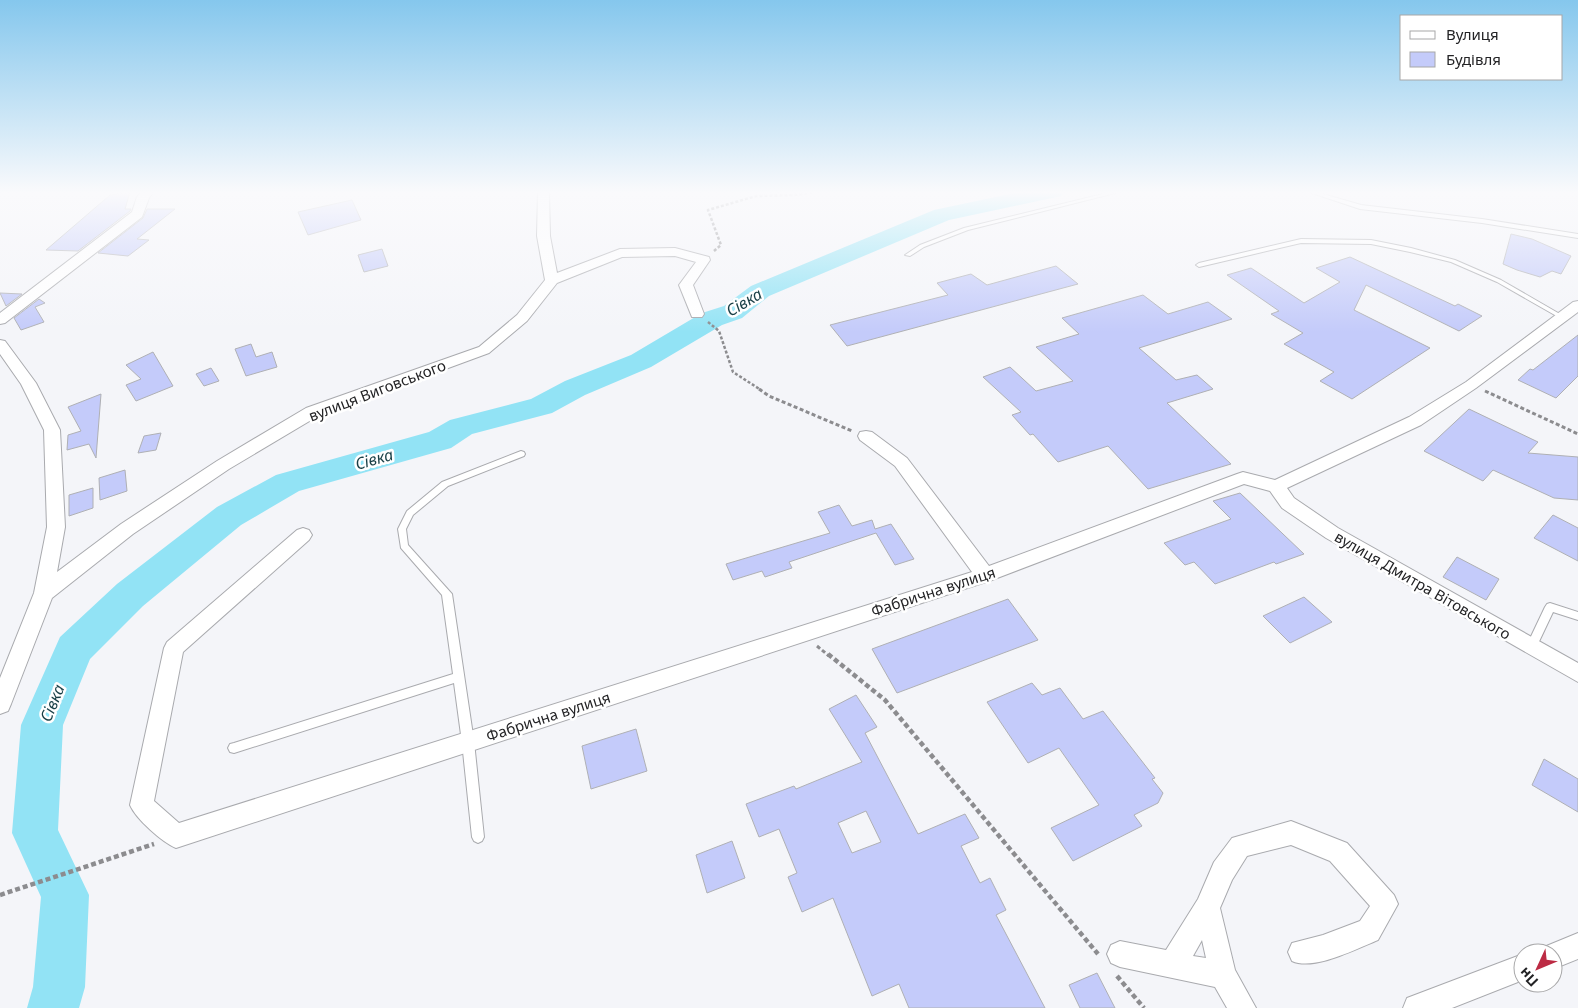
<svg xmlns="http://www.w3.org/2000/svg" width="1578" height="1008" font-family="'Noto Sans',sans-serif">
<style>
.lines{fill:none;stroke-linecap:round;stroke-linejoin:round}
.river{fill:#92e3f5;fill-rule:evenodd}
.building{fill:#c4cbfa;stroke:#afb0b4;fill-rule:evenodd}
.service-casing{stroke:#a9aaae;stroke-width:2}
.minor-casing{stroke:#a9aaae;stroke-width:2}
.path-far2{stroke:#8c8c8f;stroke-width:2.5;stroke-dasharray:3 2;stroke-linecap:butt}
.path-far1{stroke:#8c8c8f;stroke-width:3;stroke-dasharray:4 2.5;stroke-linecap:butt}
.path{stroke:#8c8c8f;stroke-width:4.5;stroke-dasharray:5 3;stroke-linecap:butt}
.service{fill:#fff;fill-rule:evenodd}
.minor{fill:#fff;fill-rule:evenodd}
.labels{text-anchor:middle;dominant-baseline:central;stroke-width:5;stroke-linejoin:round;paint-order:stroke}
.street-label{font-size:15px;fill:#232325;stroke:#fff}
.water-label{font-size:16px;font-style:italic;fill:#183f46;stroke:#fff}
</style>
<rect width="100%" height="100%" fill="#f4f5f9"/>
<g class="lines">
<path class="river" d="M1024,191H1064L1061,196L949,220L769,296L742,318L722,325L651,367L585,395L552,413L472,434L451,448L299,491L241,525L143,606L90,659L63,725L58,830L89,895L85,987L79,1008H27L33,987L41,897L12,833L21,725L60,637L117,584L217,507L276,475L429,432L450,420L531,399L565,381L631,355L702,313L724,306L751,286L934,210Z"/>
</g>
<path class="building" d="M130,192L125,209H131L130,211L78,251L46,250L110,195Z
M352,200L361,220L308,235L298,212Z
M147,209H175L137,239L149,240L128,256L98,253L143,218Z
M1511,234L1532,239L1571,256L1561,274L1552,271L1540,277L1517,270L1503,264Z
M382,249L388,266L364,272L358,255Z
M1350,257L1455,306L1458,304L1482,316L1459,331L1366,285L1354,310L1430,348L1352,399L1320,381L1334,372L1284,344L1303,333L1271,314L1279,311L1227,275L1251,268L1304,303L1340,282L1316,268Z
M1056,266L1078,284L847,346L830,325L948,295L937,283L971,274L987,285Z
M0,293L22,294L6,306Z
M1143,295L1168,314L1208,302L1232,319L1139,348L1176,380L1197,375L1213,389L1167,403L1231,464L1148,489L1108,446L1058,462L1033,434L1030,435L1012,415L1021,412L983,377L1010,367L1036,391L1073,381L1036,347L1079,334L1062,318Z
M39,299L45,303L35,307L44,322L21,330L14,318Z
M1578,335V376L1556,398L1518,380L1530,369L1533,370Z
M251,344L256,357L272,352L277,367L246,376L235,349Z
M153,352L173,386L136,401L126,385L141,379L126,365Z
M211,368L219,381L204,386L196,374Z
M101,394L96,458L89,444L67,450L68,435L81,431L68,407Z
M1469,409L1538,442L1528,453L1578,457V500L1554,498L1493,470L1483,481L1424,451Z
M161,433L156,450L138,453L144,436Z
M125,470L127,491L100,500L99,478Z
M93,488V508L69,516V495Z
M1240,493L1304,554L1276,564L1274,562L1215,584L1194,562L1185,565L1164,543L1231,519L1213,501Z
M839,505L852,526L872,520L875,529L891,524L914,559L895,565L876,533L789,562L792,568L765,577L762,571L733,580L726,564L830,533L818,512Z
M1553,515L1578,528V561L1534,538Z
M1457,557L1499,579L1486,600L1443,577Z
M1304,597L1332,622L1290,643L1263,616Z
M1008,599L1038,640L897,693L872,649Z
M1032,683L1042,695L1060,688L1083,719L1103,711L1155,778L1152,779L1163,793L1158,803L1134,815L1142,826L1073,861L1051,828L1099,805L1059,748L1028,763L987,702Z
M856,695L877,727L865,733L918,834L965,814L979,838L961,846L980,883L990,878L1006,910L996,915L1045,1008H909L899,984L872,996L833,898L802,912L788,877L797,873L779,829L759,837L746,804L794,786L796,789L862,762L829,709ZM866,811L881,842L852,853L838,823Z
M636,729L647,771L591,789L582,746Z
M1544,759L1578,779V812L1532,785Z
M732,841L745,878L707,893L696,855Z
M1097,973L1115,1008H1080L1069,985Z"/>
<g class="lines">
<defs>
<path id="service" d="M1115,191H1123L968,230L924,247L910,256L905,255L920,245L964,228Z
M1306,191H1313L1361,205L1482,219L1578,234V238L1482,223L1360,209Z
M1301,239L1371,240L1411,248L1455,260L1501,280L1565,317L1564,318H1560L1497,282L1451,262L1410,252L1371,244L1301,243L1199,267L1196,265L1199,263Z
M521,451L524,452L525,454L524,456L448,486L413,515L406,529L408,545L452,594L474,742L484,837L482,841L478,843L474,841L472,837L462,742L454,683L234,753L230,752L228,748L230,744L234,743L453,674L442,595L401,548L398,529L407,511L442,482Z
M1550,603L1578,612V620L1553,612L1535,650L1531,651L1527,650L1526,647L1545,607L1547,604Z"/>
<path id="minor" d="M142,191H154L149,198L142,217L5,323L0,324V313L132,212L137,197Z
M538,191H549L550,236L557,273L620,249L675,248L709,257L710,260L693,285L704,314L702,317H692L679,285L696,262L675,256L622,257L557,283L527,321L489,353L318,416L229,469L133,534L52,598L11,704L8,711L0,714V678L34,593L47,527L44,430L21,384L0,354V340L5,341L36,383L60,430L65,527L57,572L121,524L217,461L306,408L479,347L517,315L545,280L537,236Z
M1578,301V312L1476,388L1421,425L1287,488L1294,498L1338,528L1578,663V682L1326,538L1282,508L1270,491L1244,484L992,580L176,848C162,842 136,819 130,805L164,648L167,642L297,530L303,528L309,530L312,535L309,540L183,652L154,801L179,823L972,572L895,466L860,440L858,436L860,432L866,431L872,432L907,458L989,566L1237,474L1243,472L1275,480L1409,417L1466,382L1573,302Z
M1291,821L1347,843L1394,895L1398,904L1378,940C1356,949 1314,971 1292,961L1288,952L1292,943L1323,935L1360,921L1370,906L1330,861L1291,845L1247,856L1232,880L1220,908L1235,970L1256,1008H1227L1215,987L1120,967L1111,963L1107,954L1111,945L1120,941L1166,950L1198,899L1214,862L1232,838ZM1202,940L1206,958L1193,956Z
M1578,933V959L1553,969V953H1541L1544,947Z
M1523,954V980L1452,1008H1403L1407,998Z"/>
</defs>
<use href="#service" class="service-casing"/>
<use href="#minor" class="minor-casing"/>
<path class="path-far2" d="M714,251L721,245L708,210L756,196L794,195L820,191
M708,322L719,331L733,372L761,390"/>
<path class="path-far1" d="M759,389L769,396L852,431
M1485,391L1578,434
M817,646L829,656"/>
<path class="path" d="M828,654L885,700L1098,954
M0,895L154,844
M1117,976L1144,1008"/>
<use href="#service" class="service"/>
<use href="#minor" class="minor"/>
</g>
<linearGradient id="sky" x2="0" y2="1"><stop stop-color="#85c7ed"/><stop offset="0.58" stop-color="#fafafc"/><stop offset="1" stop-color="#fafafc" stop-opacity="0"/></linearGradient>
<rect width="1578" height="332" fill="url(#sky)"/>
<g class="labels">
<g class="street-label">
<text transform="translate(377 390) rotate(-21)">вулиця Виговського</text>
<text transform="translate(1423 585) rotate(30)">вулиця Дмитра Вітовського</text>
<text transform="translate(933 591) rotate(-18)">Фабрична вулиця</text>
<text transform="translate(548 716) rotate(-18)">Фабрична вулиця</text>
</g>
<g class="water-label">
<text transform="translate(744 302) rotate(-31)">Сівка</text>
<text transform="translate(374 459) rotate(-16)">Сівка</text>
<text transform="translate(52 703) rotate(-68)">Сівка</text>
</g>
</g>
<rect x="1400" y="15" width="162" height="65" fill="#ffffff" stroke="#a7a7a8"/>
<rect x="1410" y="31" width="25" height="8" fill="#ffffff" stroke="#a7a7a8"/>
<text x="1446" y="40" font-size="15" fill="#232325">Вулиця</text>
<rect x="1410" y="52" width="25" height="15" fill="#c4cbfa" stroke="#a7a7a8"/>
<text x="1446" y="65" font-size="15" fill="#232325">Будівля</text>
<g transform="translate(1538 968) rotate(226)"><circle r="24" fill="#ffffff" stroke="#a7a7a8"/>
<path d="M0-4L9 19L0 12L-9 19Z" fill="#bc2b44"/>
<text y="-8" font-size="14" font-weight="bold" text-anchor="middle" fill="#232325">Пн</text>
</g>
</svg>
